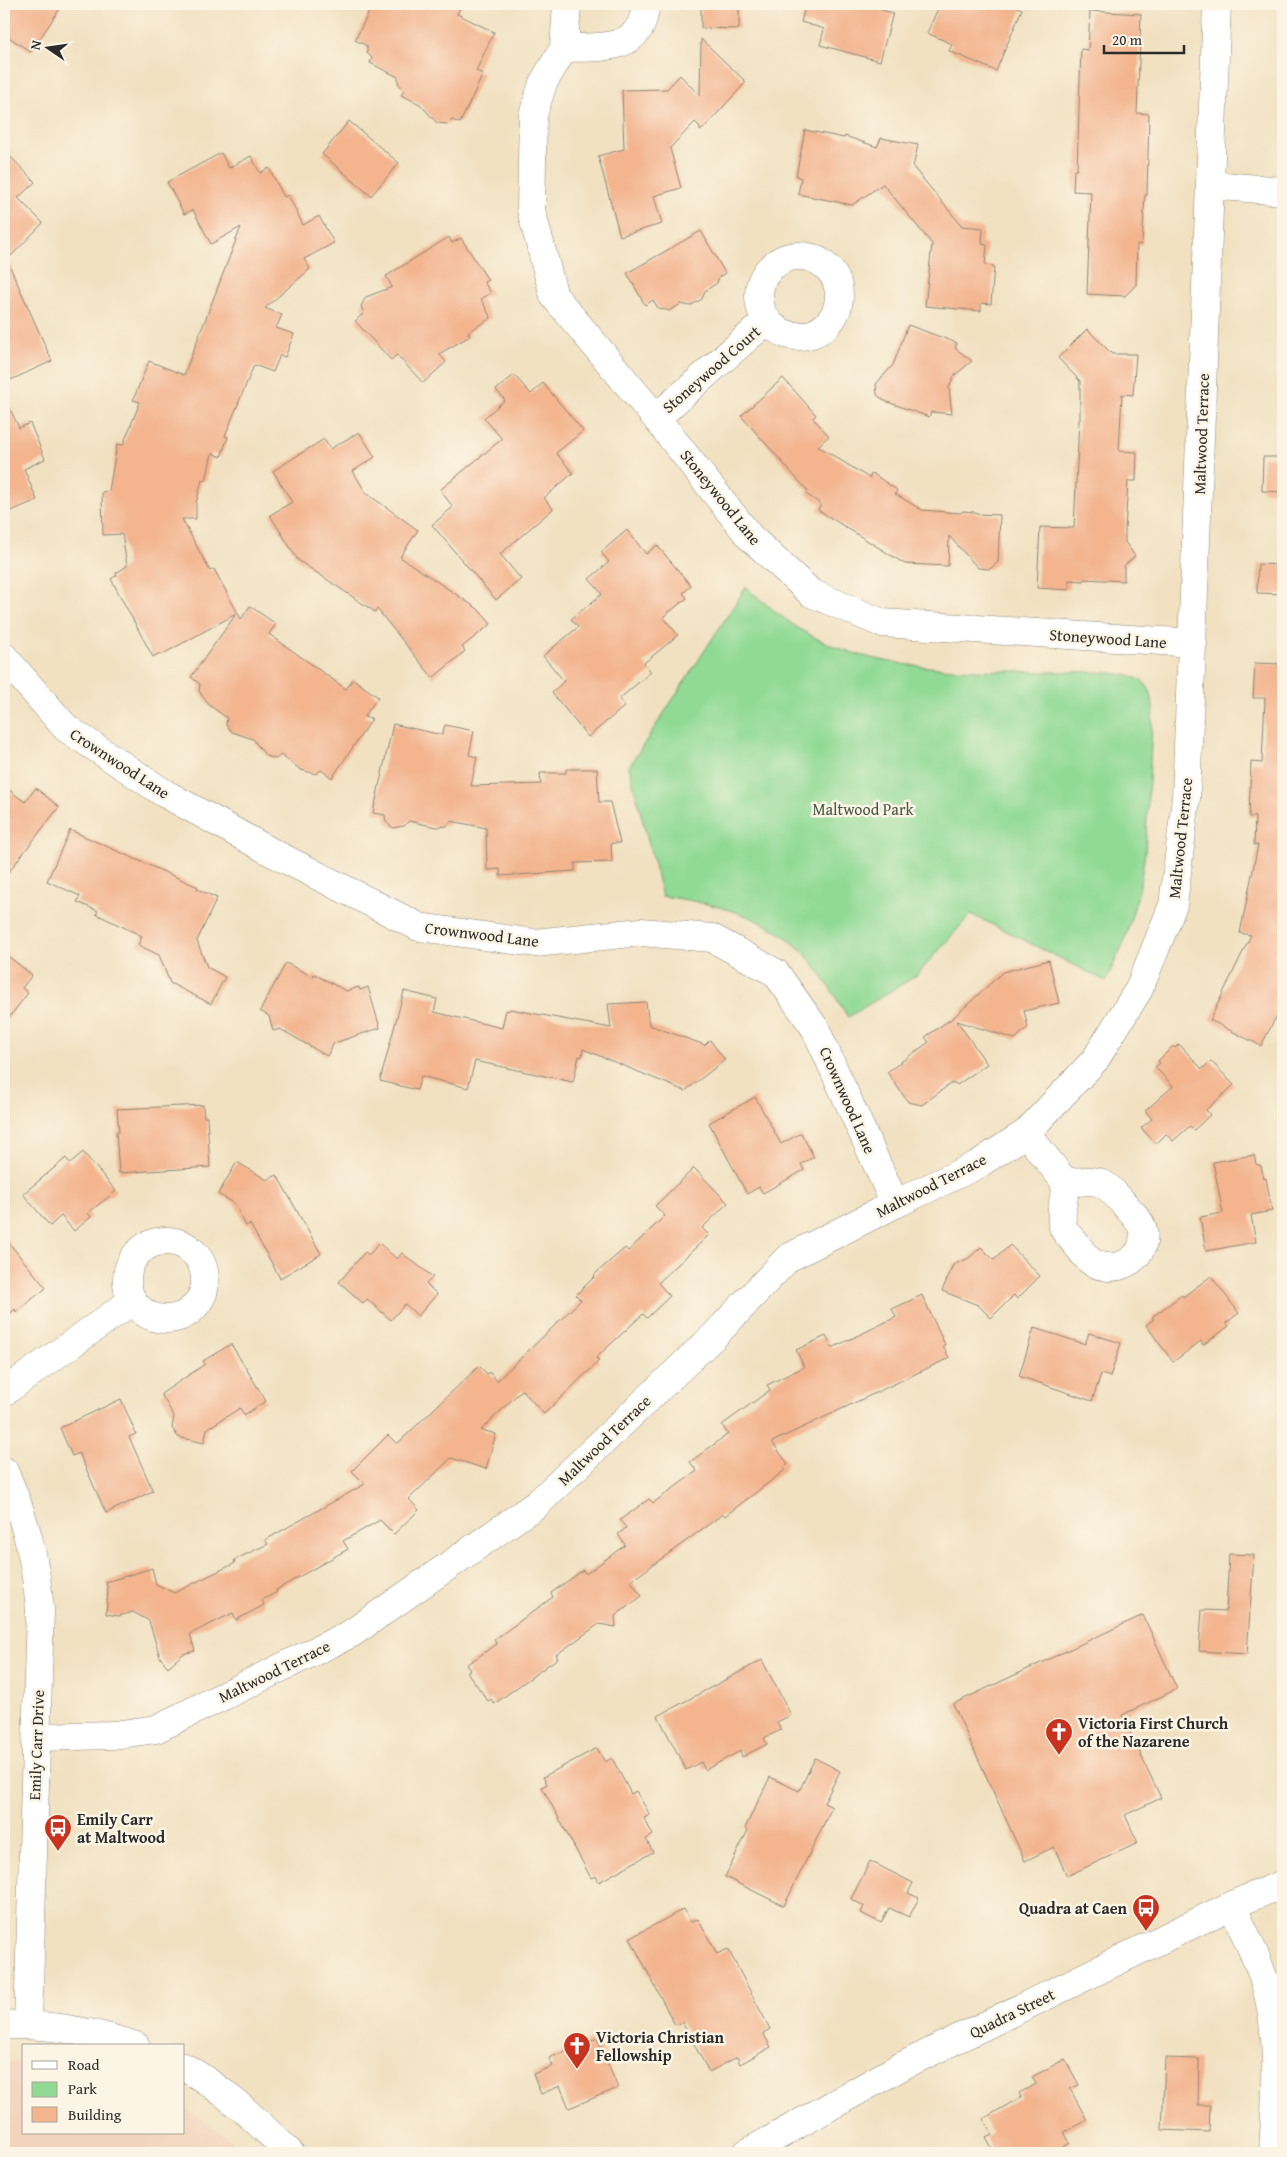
<svg xmlns="http://www.w3.org/2000/svg" width="1287" height="2157" font-family="'Gentium Book Plus',serif">
<style>
.built{fill:#f2d4be}
.green{fill:#91da95;stroke:#5e8260}
.building{fill:#f3b48e}
.lines{fill:none;stroke-linecap:round;stroke-linejoin:round}
.street-casing{stroke:#8e8676;stroke-width:29}
.secondary-casing{stroke:#8e8676;stroke-width:29}
.street{stroke:#fff;stroke-width:28}
.secondary{stroke:#fff;stroke-width:28}
.labels{text-anchor:middle;dominant-baseline:central;stroke-width:5;stroke-linejoin:round;paint-order:stroke}
.street-label{font-size:16px;fill:#2b2b2b;stroke:#fcf5e5}
.park-label{font-size:16px;fill:#445746;stroke:#fcf5e5}
.poi-label{font-size:16px;font-weight:bold;fill:#2b2b2b;stroke:#fcf5e5;text-anchor:start}
</style>
<rect width="100%" height="100%" fill="#fcf5e5"/>
<filter id="ink" filterUnits="userSpaceOnUse"><feTurbulence type="fractalNoise" baseFrequency=".02" numOctaves="2"/><feDisplacementMap in="SourceGraphic" scale="10" xChannelSelector="R" yChannelSelector="G"/><feConvolveMatrix kernelMatrix="1 2 1 2 8 2 1 2 1" color-interpolation-filters="sRGB"/></filter>
<filter id="wash" filterUnits="userSpaceOnUse"><feTurbulence type="fractalNoise" baseFrequency=".0096" numOctaves="4" result="noise"/><feDisplacementMap in="SourceGraphic" scale="20" xChannelSelector="R" yChannelSelector="G"/><feGaussianBlur stdDeviation="1.12" result="paint"/><feColorMatrix in="noise" values="0 0 0 0 0 0 0 0 0 0 0 0 0 0 0 0 0 1.4 0 .05"/><feComposite in="paint" operator="in"/></filter>
<g filter="url(#wash)">
<rect width="100%" height="100%" fill="#f1e1c1"/>
<path class="built" d="M4,2062H24V2133H184V2107L224,2135L243,2153H4Z"/>
<path class="green" d="M746,587C764,603 782,618 803,631C874,673 963,669 1043,672C1066,672 1112,670 1133,677C1150,682 1152,694 1153,709L1145,852L1139,891L1124,942L1106,981L971,914L917,975L848,1017C834,995 822,973 805,954C768,915 712,903 662,896L629,767Z"/>
<g id="blocks">
<path class="building" d="M4,4H63L31,52L4,34Z
M373,4H462L457,14L494,32L476,71L483,74L460,123L452,120L448,124L437,123L420,104L401,95L404,90L398,83V77L370,63L372,58L367,53V46L355,40Z
M701,4H739V29L701,28Z
M806,4H883L881,10L893,13L880,61L820,45L824,29L801,22Z
M940,4H1010L1022,9L996,71L949,51L952,44L927,33Z
M1090,11L1141,14L1137,113L1149,114L1147,195H1145L1142,245L1137,244L1136,285L1125,296L1087,294L1091,192L1073,191L1074,170H1077L1081,49L1088,50Z
M701,39L746,82L703,129L700,131V127L695,122L670,148L681,188L654,196L662,224L620,236L598,156L624,149L622,90L667,89L680,75L700,96Z
M349,121L399,163L371,196L322,154Z
M805,130L844,138L845,136L877,147L881,138L918,145L913,167L962,226L983,228L982,244L987,245L985,265L994,266L991,304L981,303V311L925,306L932,244L883,184L852,205L798,194L801,178L796,176Z
M4,150L35,182L18,198L43,223L7,260L52,361L4,383Z
M221,153L229,168L251,156L260,173L269,168L284,197L288,195L303,225L319,216L334,243L304,259L310,269L265,308L282,315L276,328L294,334L285,357L280,355L273,372L254,365L225,436L228,437L221,457L212,453L206,481L202,480L196,503V519H182L210,571L214,569L241,619L250,606L276,624L269,634L346,689L353,679L378,697L364,717L372,719L332,778L321,770L316,774L301,770L281,755L276,759L266,756L253,739L232,732L226,725L227,718L209,705L199,691L200,684L191,677L236,614L161,655L160,653L153,657L111,579L117,575L116,573L127,566L122,534L103,535L102,492L109,491L117,444L123,445L140,402L133,400L149,361L184,375L241,227L211,244L193,210L184,214L167,182Z
M701,231L725,273L719,277L717,283L705,291L702,299L690,306L681,304L669,311L658,308L653,300L645,305L627,273Z
M449,237L452,243L461,238L488,280L484,282L491,293L481,299L491,318L468,332L470,336L439,354L446,362L423,383L397,355L391,360L355,321L364,313L361,306L366,297L392,287L386,276Z
M908,325L957,343L955,348L972,361L954,376L949,388L952,414L931,412L929,417L885,401L877,395L876,384L893,365Z
M1087,329L1112,354H1136L1133,395L1122,394L1119,451L1137,452L1136,481H1128L1125,530V542L1135,556L1124,566V581L1084,579V581L1069,580V590L1037,588L1040,527L1074,528L1079,420H1080V381L1058,358Z
M514,375L531,394L543,383L583,431L556,453L573,473L544,498L553,509L500,554L521,579L496,600L432,525L453,507L440,490L502,439L484,418L505,400L496,390Z
M783,378L816,415L813,418L829,436L818,446L869,478L872,473L897,490L895,494L922,510L960,513L963,511L974,512L976,514L1000,515L998,562L990,569L978,568L949,536L948,566L905,564L818,510L821,504L806,494L808,491L741,416Z
M4,396L19,428L30,423L45,459L24,469L37,500L4,514Z
M359,432L375,457L353,471L366,493L418,530L400,557L478,609L491,624L462,647L465,651L433,678L377,609L375,612L298,560L270,515L292,502L273,471L324,439L330,449Z
M1263,457H1283V492L1262,491Z
M627,530L646,554L657,545L691,586L683,593L687,598L663,617L678,635L644,663L651,672L619,699L625,706L588,737L552,693L564,681L543,656L578,627L571,619L602,594L589,579L609,562L601,552Z
M1258,564L1283,565V594L1257,593Z
M1255,663L1283,664V1015L1276,1017L1261,1046L1210,1020L1251,935L1240,933L1258,845H1254L1255,817H1249L1251,762L1262,763L1265,698H1253Z
M393,724L442,735L445,725L474,731L469,755L477,757L471,786L541,784L540,773H566V769H597L599,802H610L620,843H611L612,862L575,863V871L500,876V869L487,870L486,828L451,821L447,826L436,827L409,821L404,826L393,828L386,822L385,815L373,813Z
M4,786L25,802L36,788L59,807L4,878Z
M70,830L198,887L197,889L217,898L197,941L207,967L225,977L211,1004L170,983L159,955L138,945L142,936L96,914L98,911L77,902L80,896L47,881Z
M4,953L32,975L22,988L28,993L4,1024Z
M1049,960L1059,1003L1024,1011L1028,1027L1015,1039L957,1021L987,1064L957,1085L955,1083L950,1084L922,1105L908,1102L887,1072L929,1042L925,1037L954,1017L1003,972Z
M286,963L313,977L314,974L346,991L359,987L360,990L368,987L380,1028L334,1043L327,1056L280,1029L273,1031L269,1016L260,1011Z
M404,991L437,999L434,1012L502,1028L506,1010L509,1011L510,1009L611,1028L608,1004L646,1002L649,1025L705,1045L710,1040L725,1060L685,1091L583,1049L582,1057L579,1056L573,1082L475,1061L468,1088L421,1076L417,1090L380,1081Z
M1179,1044L1202,1069L1211,1061L1234,1085L1206,1110L1210,1115L1194,1130L1190,1126L1173,1141L1166,1134L1156,1144L1141,1128L1152,1119L1145,1111L1173,1086L1155,1067L1160,1063L1158,1061L1173,1046L1175,1048Z
M755,1097L781,1144L801,1133L814,1157L801,1164L804,1170L763,1193L759,1187L747,1194L709,1123Z
M203,1105L204,1117H207L210,1167L119,1173L116,1132H119L117,1109Z
M83,1152L116,1191L88,1213L91,1217L74,1231L61,1216L50,1226L23,1194L66,1158L70,1163Z
M1254,1155L1256,1164L1261,1166L1264,1179L1266,1178L1272,1211L1251,1215L1256,1242L1206,1251L1200,1217L1223,1213L1213,1162Z
M237,1162L267,1180L277,1175L321,1254L280,1278L250,1224L246,1226L234,1203L218,1194Z
M694,1168L728,1203L702,1228L709,1235L658,1283L670,1296L647,1318L643,1314L596,1358L599,1361L544,1414L522,1390L481,1430L496,1434L486,1469L451,1458L409,1499L419,1510L394,1534L380,1520L343,1541L348,1549L276,1590L277,1592L262,1600L264,1605L236,1620L233,1613L190,1634L195,1651L183,1654L168,1667L160,1657L149,1621L133,1612L119,1616L106,1614L108,1592L106,1582L152,1568L156,1584L174,1593L235,1563L234,1560L268,1544L265,1540L365,1484L352,1471L388,1435L397,1444L479,1366L487,1374L489,1372L497,1381L581,1300L576,1295L595,1276L594,1275L625,1248L628,1251L665,1216L655,1206Z
M4,1237L46,1288L16,1312L15,1309L4,1319Z
M379,1243L397,1259L402,1253L433,1277L426,1284L437,1294L418,1316L405,1304L391,1320L367,1299L363,1303L339,1282L365,1252L369,1255Z
M1010,1245L1040,1276L1017,1299L1014,1295L991,1318L978,1305L942,1291L953,1265L969,1258L981,1247L994,1260Z
M1211,1276L1239,1313L1226,1323L1229,1326L1203,1345L1201,1341L1173,1362L1146,1325L1154,1319L1152,1317L1182,1295L1183,1297Z
M922,1295L945,1345L943,1346L949,1358L772,1442L788,1464L784,1468L785,1470L725,1516L723,1514L631,1581L642,1596L615,1616L616,1627L599,1624L556,1655L558,1658L494,1704L491,1699L488,1701L467,1672L470,1670L466,1665L497,1644L494,1640L553,1597L551,1593L583,1570L586,1574L625,1545L618,1534L626,1528L620,1520L649,1499L653,1503L697,1471L690,1462L728,1434L722,1425L770,1390L767,1385L804,1367L796,1350L826,1336L832,1348L896,1317L892,1309Z
M1034,1328L1085,1344L1089,1333L1121,1343L1110,1377L1101,1374L1092,1401L1019,1376Z
M231,1344L266,1401L244,1415L240,1408L207,1429L204,1443L178,1437L172,1428L174,1416L161,1394L205,1364L203,1361Z
M121,1399L136,1434L129,1437L153,1491L106,1513L79,1453L72,1456L60,1428Z
M1229,1554L1254,1555L1247,1654L1199,1651L1202,1610L1226,1611Z
M1143,1615L1177,1689L1122,1715L1161,1798L1125,1815L1138,1843L1067,1876L1054,1847L1025,1861L953,1704Z
M762,1660L791,1715L777,1722L781,1730L764,1738L767,1744L742,1757L740,1751L705,1770L701,1762L686,1770L658,1716Z
M597,1748L605,1762L612,1758L631,1794L636,1791L650,1815L644,1818L653,1835L646,1839L653,1852L599,1882L596,1876L591,1878L542,1787L547,1784L543,1777Z
M815,1758L840,1771L824,1803L832,1807L784,1906L725,1877L748,1830L745,1828L770,1777L799,1791Z
M870,1861L913,1883L908,1893L919,1898L909,1917L889,1908L881,1923L861,1913L864,1906L851,1899Z
M684,1909L691,1922L698,1919L717,1954L728,1949L770,2029L763,2033L771,2047L740,2064L737,2057L709,2072L682,2022L675,2025L630,1938Z
M597,2038L618,2088L569,2108L560,2086L541,2094L533,2074L553,2066L549,2058Z
M1165,2058L1199,2059L1198,2105H1210L1209,2132L1162,2130Z
M1065,2059L1079,2085L1070,2089L1087,2120L1064,2132L1070,2143L1053,2153H995L986,2137L992,2134L983,2119L1021,2097L1019,2093L1036,2084L1032,2077Z"/>
</g>
</g>
<g filter="url(#ink)">
<use href="#blocks" fill-opacity="0" stroke="#8e8676" stroke-width="1"/>
<g class="lines">
<defs>
<path id="street" d="M567,4L564,48L543,83L533,115L531,210L554,296L656,418L750,537L811,593L882,623L1193,643
M564,48C592,47 634,52 643,19C644,14 646,9 645,4
M1210,185L1283,191
M759 296a40 40 0 1 1 80 0a40 40 0 1 1-80 0Z
M656,418L766,321
M4,657L66,728L164,793L275,854L419,927L535,943L641,932L712,938L776,973L815,1028L895,1204
M1026,1133L1066,1183C1065,1196 1058,1217 1064,1229C1066,1234 1072,1239 1076,1244C1080,1249 1084,1255 1088,1259C1110,1278 1149,1261 1143,1230C1141,1221 1131,1212 1125,1205C1102,1179 1101,1179 1066,1183
M127 1280a39 39 0 1 1 78 0a39 39 0 1 1-78 0Z
M4,1392L132,1301
M37,1737L114,1735L156,1729L352,1633L537,1504L715,1335L788,1258L895,1204L977,1165L1026,1133L1095,1060L1139,989L1173,905L1186,798L1217,4
M1232,1905C1243,1931 1257,1956 1265,1983C1281,2036 1276,2098 1273,2153"/>
<path id="secondary" d="M4,1471C26,1520 35,1557 40,1610L28,2024
M4,2025C49,2024 93,2031 136,2046
M184,2067C224,2089 257,2121 290,2153
M747,2153L900,2067L1232,1905L1283,1884"/>
</defs>
<use href="#street" class="street-casing"/>
<use href="#secondary" class="secondary-casing"/>
<use href="#street" class="street"/>
<use href="#secondary" class="secondary"/>
</g>
</g>
<defs>
<symbol id="church-pin" viewBox="-11 -11 22 30"><path d="M0 17L-7.5 6A9.5 9.5 0 1 1 7.5 6Z" fill="#c8321e" stroke="#fcf5e5"/><path d="M-1.2-6h2.4v3.5h3.3v2.4h-3.3V6h-2.4V-.1h-3.3v-2.4h3.3Z" fill="#fff"/></symbol>
<symbol id="bus-pin" viewBox="-11 -11 22 30"><path d="M0 17L-7.5 6A9.5 9.5 0 1 1 7.5 6Z" fill="#c8321e" stroke="#fcf5e5"/><path d="M-5-6H5V4H4V6H2V4H-2V6H-4V4H-5ZM-3.5-4V0h7V-4ZM-3.5 1.2v1.5H-2V1.2ZM2 1.2v1.5H3.5V1.2Z" fill="#fff"/></symbol>
</defs>
<g fill-rule="evenodd">
<use href="#church-pin" x="1043" y="1716" width="32" height="43"/>
<use href="#bus-pin" x="42" y="1812" width="32" height="43"/>
<use href="#bus-pin" x="1130" y="1892" width="32" height="43"/>
<use href="#church-pin" x="561" y="2030" width="32" height="43"/>
</g>
<g class="labels">
<g class="street-label">
<text transform="translate(711 369) rotate(-41)">Stoneywood Court</text>
<text transform="translate(1201 434) rotate(-88)">Maltwood Terrace</text>
<text transform="translate(721 497) rotate(51)">Stoneywood Lane</text>
<text transform="translate(1108 638) rotate(4)">Stoneywood Lane</text>
<text transform="translate(120 763) rotate(33)">Crownwood Lane</text>
<text transform="translate(1180 838) rotate(-84)">Maltwood Terrace</text>
<text transform="translate(482 934) rotate(7)">Crownwood Lane</text>
<text transform="translate(848 1100) rotate(66)">Crownwood Lane</text>
<text transform="translate(931 1185) rotate(-27)">Maltwood Terrace</text>
<text transform="translate(604 1440) rotate(-44)">Maltwood Terrace</text>
<text transform="translate(274 1671) rotate(-26)">Maltwood Terrace</text>
<text transform="translate(36 1745) rotate(-88)">Emily Carr Drive</text>
<text transform="translate(1012 2013) rotate(-26)">Quadra Street</text>
</g>
<g class="park-label">
<text x="863" y="809">Maltwood Park</text>
</g>
<g class="poi-label">
<text x="1078" y="1723">Victoria First Church<tspan x="1078" dy="18">of the Nazarene</tspan></text>
<text x="77" y="1819">Emily Carr<tspan x="77" dy="18">at Maltwood</tspan></text>
<text x="1127" y="1908" text-anchor="end">Quadra at Caen</text>
<text x="596" y="2037">Victoria Christian<tspan x="596" dy="18">Fellowship</tspan></text>
</g>
</g>
<rect width="1287" height="2157" fill="none" stroke="#fcf5e5" stroke-width="20"/>
<rect x="22" y="2044" width="162" height="90" fill="#fcf5e5" stroke="#a8a49b"/>
<rect x="32" y="2061" width="25" height="8" fill="#ffffff" stroke="#a8a49b"/>
<text x="68" y="2070" font-size="15" fill="#2b2b2b">Road</text>
<rect x="32" y="2082" width="25" height="15" fill="#91da95" stroke="#a8a49b"/>
<text x="68" y="2094" font-size="15" fill="#2b2b2b">Park</text>
<rect x="32" y="2107" width="25" height="15" fill="#f3b48e" stroke="#a8a49b"/>
<text x="68" y="2120" font-size="15" fill="#2b2b2b">Building</text>
<g transform="translate(48 48) rotate(283)" stroke="#fcf5e5" stroke-width="4" paint-order="stroke">
<path d="M0-4L9 19L0 12L-9 19Z" fill="#2b2b2b"/>
<text y="-8" font-size="14" font-weight="bold" text-anchor="middle" fill="#2b2b2b">N</text>
</g>
<path d="M1104 45v8h80v-8" fill="none" stroke="#2b2b2b" stroke-width="2.5"/>
<text x="1112" y="45" font-size="15" fill="#2b2b2b" stroke="#fcf5e5" stroke-width="4" paint-order="stroke">20 m</text>
</svg>
